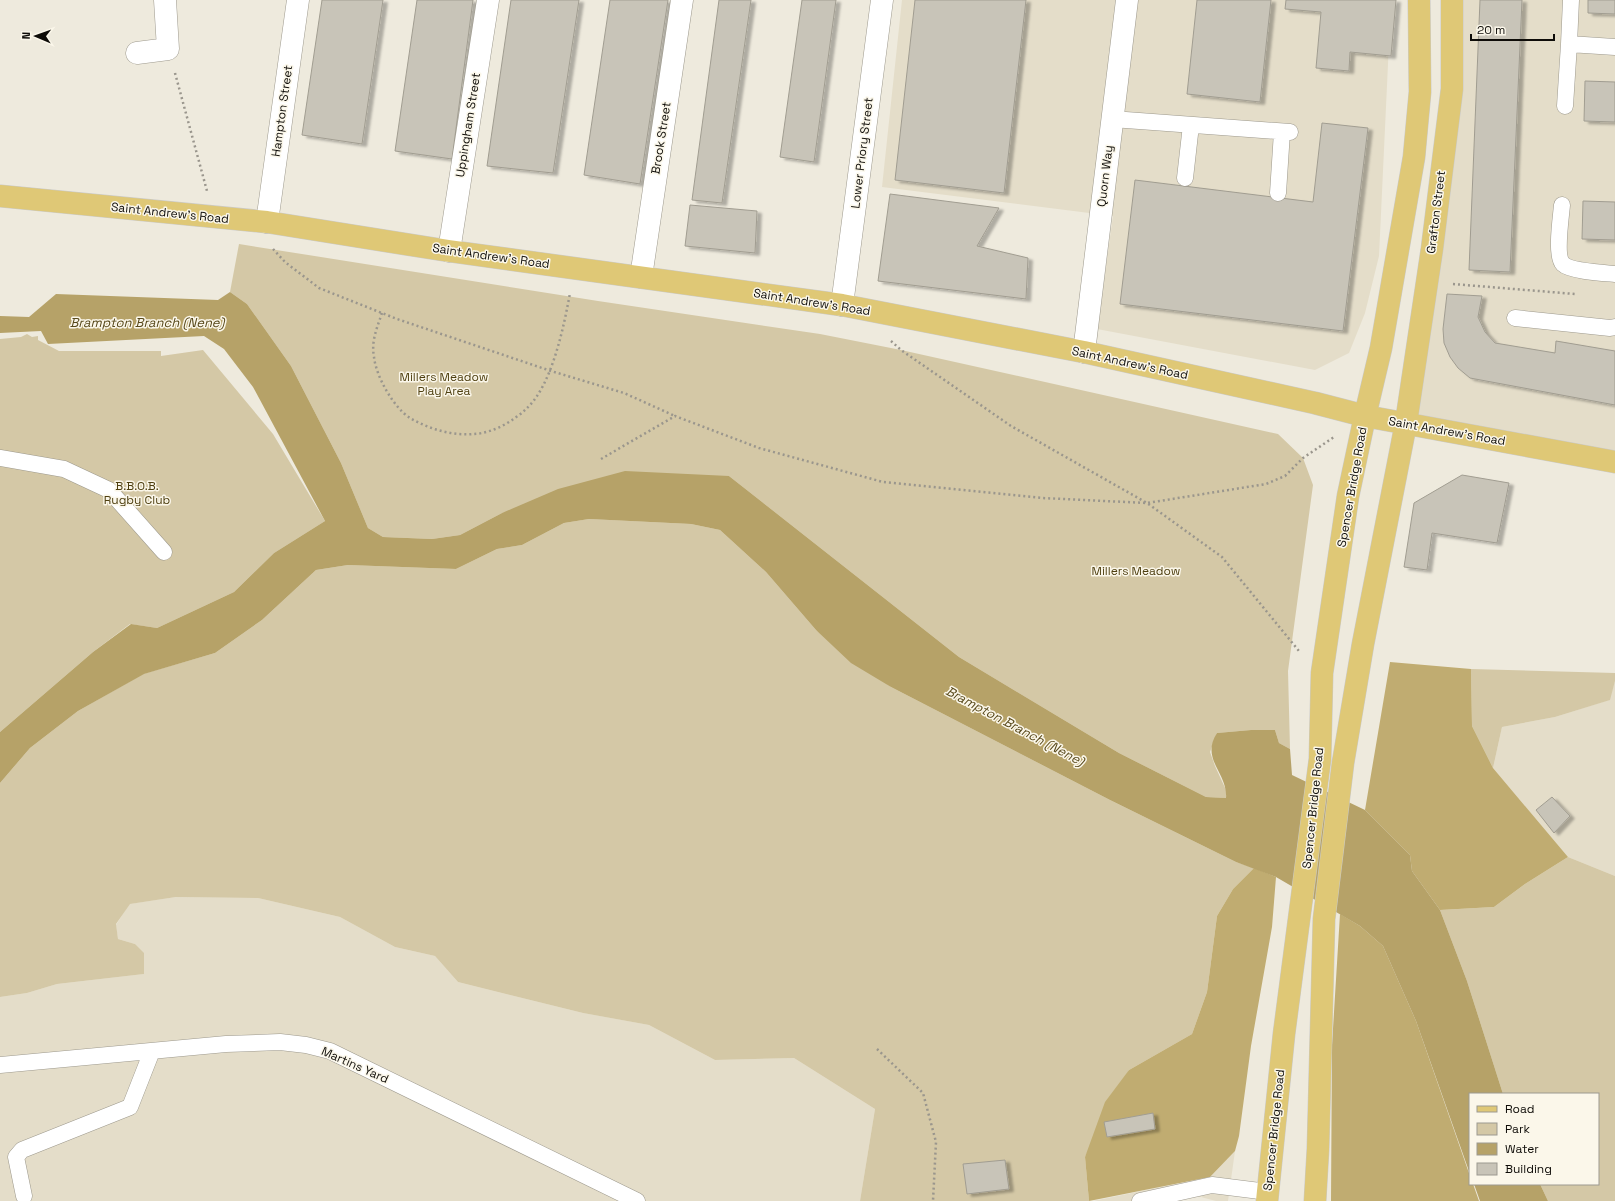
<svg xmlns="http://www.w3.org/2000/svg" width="1615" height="1201" font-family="'Space Grotesk',sans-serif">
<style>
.built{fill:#e4ddc9}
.green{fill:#d4c8a6}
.forest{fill:#c0ac71}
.water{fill:#b6a268}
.building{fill:#c8c4b8;stroke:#a19d91;filter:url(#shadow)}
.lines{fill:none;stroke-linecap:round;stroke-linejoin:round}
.lane-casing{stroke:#9d998d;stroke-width:17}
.street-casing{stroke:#9d998d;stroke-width:23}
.primary-casing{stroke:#cacac9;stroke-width:23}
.path{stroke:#9a968d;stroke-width:2.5;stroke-dasharray:2 3;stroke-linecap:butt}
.lane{stroke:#fff;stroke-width:16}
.street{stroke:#fff;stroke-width:22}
.primary{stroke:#dfc876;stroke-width:22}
.labels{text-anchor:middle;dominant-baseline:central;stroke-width:3;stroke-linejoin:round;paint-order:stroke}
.street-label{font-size:12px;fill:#0e0c08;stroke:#fbf7ea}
.park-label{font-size:12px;fill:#4e3f10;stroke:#fbf7ea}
.water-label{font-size:13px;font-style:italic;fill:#57481a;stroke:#fbf7ea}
</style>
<defs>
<filter id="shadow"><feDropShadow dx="4.5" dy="2.5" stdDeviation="1" flood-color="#0004"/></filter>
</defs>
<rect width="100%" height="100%" fill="#eeeadd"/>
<path class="built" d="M902,0H1391L1379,256L1365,313L1349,353L1315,370L1097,329L1113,216L882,187Z
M1452,0H1615V462L1406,423Z
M1615,681V876L1568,857L1493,768L1502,727L1555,717L1609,700Z
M176,897L258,898L340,917L395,947L435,956L458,982L583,1013L649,1025L715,1060L794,1058L875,1109L860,1201H0V997L27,993L57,984L144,974L135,944L118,939L116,925L129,904Z
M1235,1151L1228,1201H1216L1197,1196L1176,1201H1093L1210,1177Z"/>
<path class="green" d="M239,244L598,301L820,334L901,350L1278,434L1303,458L1313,485L1288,671L1290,749L1279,743L1275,730H1251L1217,733L1210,752L1215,766L1226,790V798L1206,797L1119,753L959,657L729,476L502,513L460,535L432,539L383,537L368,528L341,463L291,366L247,304L230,292Z
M27,334L32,337L38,336V340L59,351H161V356L203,350L273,434L325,521L274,553L234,592L157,628L130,624L93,652L0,732V339L21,337Z
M589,519L691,524L720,530L766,572L816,630L891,687L1110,800L1236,862L1254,868L1233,889L1217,916L1207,992L1192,1034L1129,1070L1085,1157L1089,1201H860L875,1109L794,1058L715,1060L649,1025L583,1013L458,982L435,956L395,947L340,917L258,898L176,897L130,904L116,924L118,939L135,944L144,953V974L57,984L27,993L0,997V783L30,748L78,711L143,674L215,653L262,620L316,570L348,565L456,569L497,549L522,545L564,523Z
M1471,669L1615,673V681L1610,700L1555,717L1502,727L1493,768L1472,726Z
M1568,857L1615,876V1201H1548L1540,1184H1598V1094H1503L1467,981L1440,910L1494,907L1525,884Z"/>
<path class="forest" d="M1390,662L1471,669L1472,726L1493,768L1568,857L1525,884L1494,907L1440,910L1412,871L1410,855L1365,810Z
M1254,868L1276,877L1272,927L1251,1046L1239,1136L1235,1151L1210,1177L1089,1201L1085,1157L1105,1102L1129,1070L1192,1034L1207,992L1217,916L1233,889Z
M1340,914L1360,926L1383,946L1416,1021L1470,1176V1184H1473L1479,1201H1331L1332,1045Z"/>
<path class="water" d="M230,292L247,304L291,366L341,463L368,528L383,537L432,539L460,535L502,513L558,489L625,471L729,476L959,657L1119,753L1206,797L1226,798C1228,773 1200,759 1217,733L1251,730H1275L1279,743L1290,749L1292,775L1365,810L1410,855L1412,871L1440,910L1467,981L1503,1094H1470V1174L1416,1021L1383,946L1360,926L1276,877L1236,862L1110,800L891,687L851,663L816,630L766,572L720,530L691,524L589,519L564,523L522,545L497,549L456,569L348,565L316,570L262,620L215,653L144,674L78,711L30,748L0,783V732L93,652L131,624L157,628L234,592L274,553L325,521L253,387L224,349L204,336L48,344L41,331L0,333V316L29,317L56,294L218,300Z
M1474,1184H1540L1548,1201H1480Z"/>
<path class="building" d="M322,0H383L362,144L302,135Z
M417,0H473L452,159L395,151Z
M511,0H579L553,173L487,166Z
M610,0H668L640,184L584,175Z
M719,0H751L722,203L692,200Z
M802,0H836L814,162L780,157Z
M915,0H1026L1004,193L895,180Z
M1197,0H1271L1260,102L1187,94Z
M1286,0H1396L1391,56L1350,52L1349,71L1316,68L1321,12L1285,9Z
M1480,0H1522L1510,272L1469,270Z
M1588,0H1615V14L1588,13Z
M1585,81L1615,82V122L1584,121Z
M1322,123L1368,128L1343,331L1120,304L1135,180L1313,202Z
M890,194L999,208L977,246L1028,258L1026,299L878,281Z
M1583,201L1615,202V240L1582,239Z
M690,205L757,211L755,253L685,246Z
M1447,294L1482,296L1478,317L1485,332L1495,343L1555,353L1556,341L1615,351V405L1470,378L1458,368L1450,357L1444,343L1443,329Z
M1462,475L1509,483L1497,543L1432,533L1427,570L1404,567L1414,503Z
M1552,797L1570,816L1554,833L1536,810Z
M1153,1113L1155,1129L1107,1137L1104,1122Z
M1005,1160L1009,1189L967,1194L963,1164Z"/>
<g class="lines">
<defs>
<path id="lane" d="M1569,44L1571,0
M1565,106L1569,44L1615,47
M1112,119L1290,132
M1185,178L1191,125
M1278,193L1282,132
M1562,205C1561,217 1555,256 1563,264C1570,271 1604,273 1615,274
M1515,318L1610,328L1615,327
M0,458L64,469L109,490L164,552
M0,1065L226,1044L280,1042L306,1045L330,1051L637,1201
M24,1196L16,1157L22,1150L130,1107L152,1051
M1140,1201L1212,1185L1268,1192"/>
<path id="street" d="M137,53L168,49L165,0
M267,222L298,0
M449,251L488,0
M641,277L682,0
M842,305L882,0
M1084,352L1127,0"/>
<path id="primary" d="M0,196L267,222L449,251L842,305L1084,352L1315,403L1365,416L1615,462
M1267,1201L1284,1034L1320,759L1322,673L1348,496L1365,416L1381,348L1414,157L1420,92L1419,0
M1315,1201L1318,1149L1324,919L1343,763L1363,644L1406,423L1432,249L1452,89V0"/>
</defs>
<use href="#lane" class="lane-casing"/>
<use href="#street" class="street-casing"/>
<use href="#primary" class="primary-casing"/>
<path class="path" d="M175,73L207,191
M273,249L285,262L319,288L397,319L551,371L624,393L675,416
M1453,284L1575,294
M382,313C377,328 371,341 374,357C376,376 393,407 410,418C429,429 452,436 474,434C493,433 514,421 527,408C552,385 564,326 570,293
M891,341L901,350L1011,426L1147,503L1222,557L1299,651
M601,459L675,416L759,448L883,482L1042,498L1147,503L1266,484L1285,476L1303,458L1334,437
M877,1049L923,1093L936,1142L933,1201"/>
<use href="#lane" class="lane"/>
<use href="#street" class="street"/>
<use href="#primary" class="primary"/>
</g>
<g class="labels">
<g class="street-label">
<text transform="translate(282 111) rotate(-82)">Hampton Street</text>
<text transform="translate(468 125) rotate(-81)">Uppingham Street</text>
<text transform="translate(661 138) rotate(-81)">Brook Street</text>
<text transform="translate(862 153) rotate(-83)">Lower Priory Street</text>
<text transform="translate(1105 176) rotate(-83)">Quorn Way</text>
<text transform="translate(1436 212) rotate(-83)">Grafton Street</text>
<text transform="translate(170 213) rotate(6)">Saint Andrew's Road</text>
<text transform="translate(491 256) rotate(8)">Saint Andrew's Road</text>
<text transform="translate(812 302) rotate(9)">Saint Andrew's Road</text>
<text transform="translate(1130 363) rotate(12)">Saint Andrew's Road</text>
<text transform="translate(1447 431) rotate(10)">Saint Andrew's Road</text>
<text transform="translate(1352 487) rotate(-80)">Spencer Bridge Road</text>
<text transform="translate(1313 808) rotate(-84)">Spencer Bridge Road</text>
<text transform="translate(355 1065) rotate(24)">Martins Yard</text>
<text transform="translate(1274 1130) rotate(-84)">Spencer Bridge Road</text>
</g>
<g class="park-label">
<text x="444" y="377">Millers Meadow<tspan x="444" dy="14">Play Area</tspan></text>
<text x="137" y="486">B.B.O.B.<tspan x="137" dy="14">Rugby Club</tspan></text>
<text x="1136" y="571">Millers Meadow</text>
</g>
<g class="water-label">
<text x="147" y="322">Brampton Branch (Nene)</text>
<text transform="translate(1015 726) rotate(28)">Brampton Branch (Nene)</text>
</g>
</g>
<rect x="1469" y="1093" width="130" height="92" fill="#fbf7ea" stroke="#9c9990"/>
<rect x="1477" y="1106" width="20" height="6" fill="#dfc876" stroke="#9c9990"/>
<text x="1505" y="1113" font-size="12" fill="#0e0c08">Road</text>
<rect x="1477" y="1123" width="20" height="12" fill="#d4c8a6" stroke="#9c9990"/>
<text x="1505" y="1133" font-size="12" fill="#0e0c08">Park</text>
<rect x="1477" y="1143" width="20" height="12" fill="#b6a268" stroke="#9c9990"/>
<text x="1505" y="1153" font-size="12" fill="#0e0c08">Water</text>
<rect x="1477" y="1163" width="20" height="12" fill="#c8c4b8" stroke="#9c9990"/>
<text x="1505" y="1173" font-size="12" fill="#0e0c08">Building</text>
<g transform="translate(36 36) rotate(272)" stroke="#fbf7ea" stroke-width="3" paint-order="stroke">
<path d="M0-3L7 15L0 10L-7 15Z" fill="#0e0c08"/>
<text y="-6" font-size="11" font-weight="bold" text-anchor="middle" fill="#0e0c08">N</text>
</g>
<path d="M1471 34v6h83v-6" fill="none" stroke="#0e0c08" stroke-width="2"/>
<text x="1477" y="34" font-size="12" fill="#0e0c08" stroke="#fbf7ea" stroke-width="3" paint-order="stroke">20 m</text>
</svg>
